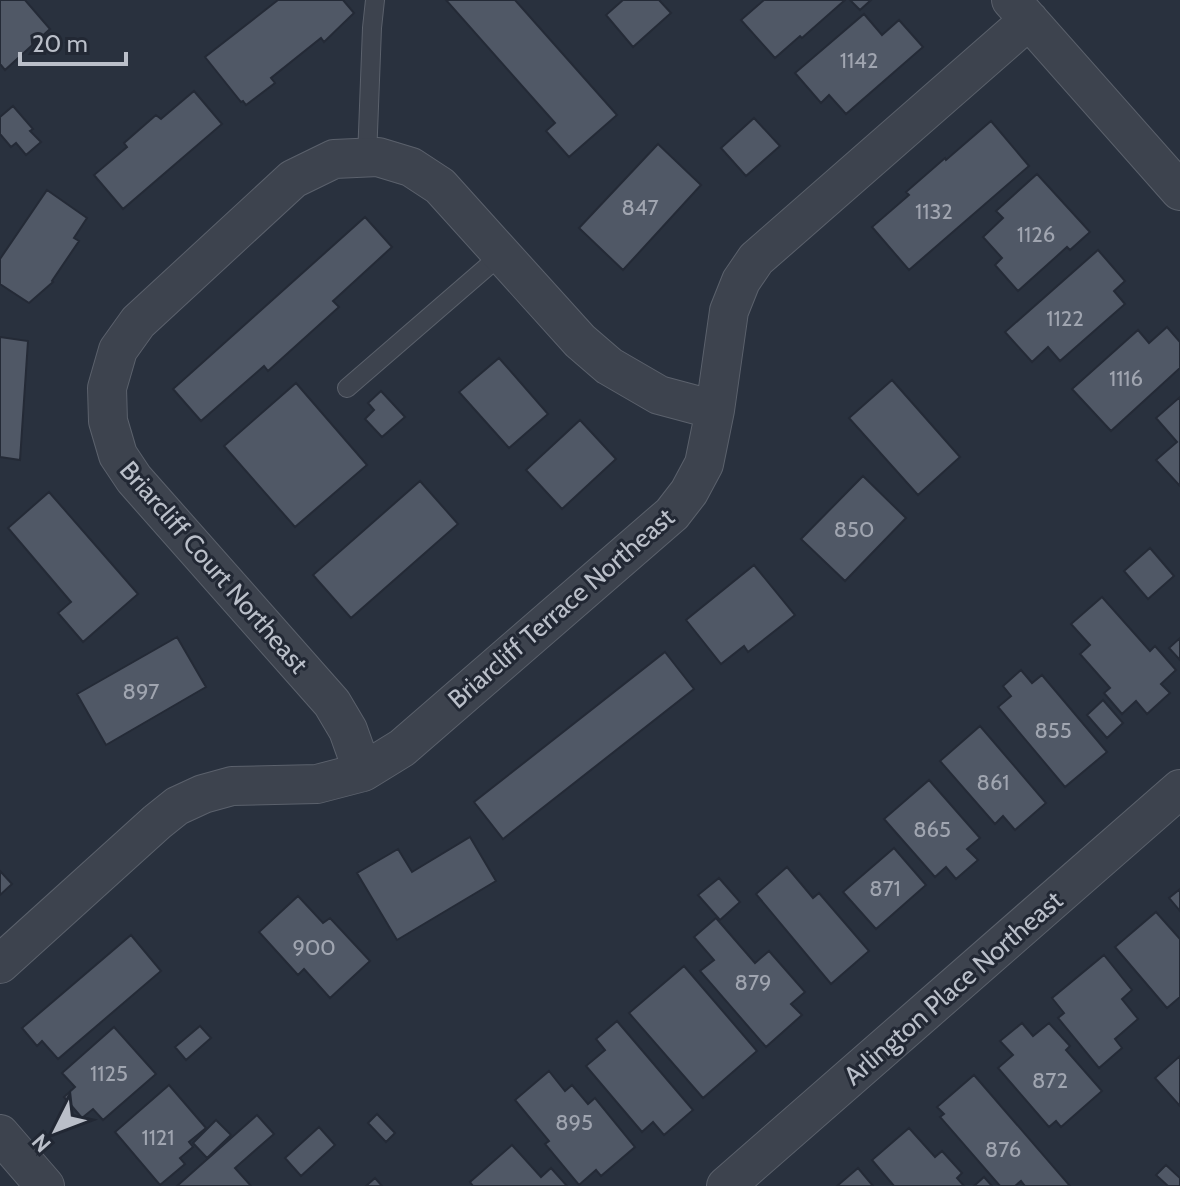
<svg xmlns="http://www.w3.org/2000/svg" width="1180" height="1186" font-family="Cabin,sans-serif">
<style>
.building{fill:#505866;stroke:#242a36;stroke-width:2}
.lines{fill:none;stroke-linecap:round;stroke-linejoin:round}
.service-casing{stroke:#5b616c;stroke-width:20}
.minor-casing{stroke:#5b616c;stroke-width:40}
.service{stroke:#3d434e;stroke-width:18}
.minor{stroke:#3d434e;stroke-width:38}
.labels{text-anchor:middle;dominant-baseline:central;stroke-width:6;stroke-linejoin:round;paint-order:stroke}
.number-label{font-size:22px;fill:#a0a5b0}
.street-label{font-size:26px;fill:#babfc9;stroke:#222834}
</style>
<rect width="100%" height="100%" fill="#29313e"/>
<path class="building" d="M0,0H25L50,29L5,70L0,64Z
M278,0H343L354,13L324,42L321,38L271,78L275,83L246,105L243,101L241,102L205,57Z
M446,0H515L617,115L569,157L546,131L555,123Z
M623,0H659L671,13L633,47L606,15Z
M764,0H845L802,38L800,36L775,58L741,20Z
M850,0H871L860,10Z
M864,14L882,35L899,20L923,47L846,114L829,95L821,103L795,73Z
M194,91L222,124L123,209L94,175L127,147L124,143L156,115L161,119Z
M13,106L33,129L30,131L41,142L26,155L16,143L11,147L0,134V117Z
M754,118L780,146L746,176L721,148Z
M991,121L1029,166L909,270L872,227L909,195L906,192L945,158L946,160Z
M658,144L701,185L623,270L579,228Z
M1037,174L1090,232L1070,250L1067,247L1018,291L995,265L1002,258L983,237L1003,218L996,211Z
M47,190L87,218L74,238L79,241L52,281L53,282L29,303L0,284V259Z
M365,217L392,247L333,301L339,307L268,371L264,366L201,421L173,389Z
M1098,250L1125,281L1114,291L1125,304L1060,361L1048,347L1032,362L1005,332Z
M1167,327L1180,342V368L1111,431L1072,389L1138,330L1149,343Z
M0,337L28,341L20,460L0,457Z
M499,358L548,414L509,448L459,392Z
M892,380L960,457L918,495L849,418Z
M296,383L367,465L295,527L224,446Z
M381,391L405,417L382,437L365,419L374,410L368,403Z
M1180,397V486L1156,460L1177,442L1156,418Z
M580,420L616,459L562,509L526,470Z
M863,476L906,518L845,581L801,539Z
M420,481L458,524L351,618L313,575Z
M49,492L138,594L83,642L58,613L71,602L8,528Z
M1150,548L1174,576L1148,599L1124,571Z
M754,565L795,615L748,652L744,646L721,664L686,620Z
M1102,597L1150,651L1155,646L1176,670L1161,684L1170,693L1147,714L1136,701L1122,714L1104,693L1110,688L1080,654L1090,645L1071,624Z
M177,637L206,687L106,745L77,694Z
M1180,638V660L1169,648Z
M665,652L694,689L503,839L474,802Z
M1021,670L1032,683L1042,675L1107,752L1065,787L998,707L1011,696L1003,686Z
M1103,700L1123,723L1107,738L1087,715Z
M980,726L1046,803L1015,830L1003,816L995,824L940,761Z
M929,780L980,838L967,849L978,860L956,879L946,867L935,877L884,819Z
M470,837L496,881L397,940L357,873L398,849L412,872Z
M894,848L926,885L876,929L843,892Z
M787,867L813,898L819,893L869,951L831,984L756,894Z
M0,871L12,884L0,895Z
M719,878L740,902L720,920L698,895Z
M1180,889V911L1169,898Z
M298,896L323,923L330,918L370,961L330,998L304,969L298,975L259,932Z
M1156,912L1180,939V997L1167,1008L1115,947Z
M716,918L755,963L769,951L805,992L791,1004L802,1015L766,1047L700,971L714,960L694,937Z
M131,935L161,971L58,1059L42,1041L37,1046L22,1028Z
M1104,955L1132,990L1122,999L1138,1019L1115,1039L1122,1048L1099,1068L1058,1018L1064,1013L1052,998Z
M684,966L757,1051L703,1098L629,1013Z
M617,1021L693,1110L664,1135L653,1122L642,1132L586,1066L605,1050L596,1039Z
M1022,1023L1033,1036L1049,1023L1070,1046L1066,1050L1102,1091L1061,1127L1056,1121L1049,1127L998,1068L1013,1055L1000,1041Z
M200,1026L211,1038L186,1060L175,1047Z
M114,1027L156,1074L103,1120L93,1109L82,1118L64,1097L75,1087L62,1073Z
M1180,1056V1106L1155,1078Z
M549,1071L565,1091L572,1085L588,1104L595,1098L635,1147L601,1176L596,1170L579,1185L545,1144L549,1141L515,1100Z
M974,1075L1070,1186H1025L1021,1181L1015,1186H1000L940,1117L944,1114L937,1107Z
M169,1085L206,1128L189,1142L193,1147L180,1158L185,1164L160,1185L115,1132Z
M377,1114L395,1133L386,1142L368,1123Z
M257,1115L274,1134L235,1168L251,1186H177Z
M216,1120L231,1135L207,1158L193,1143Z
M319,1127L335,1145L301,1176L285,1158Z
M909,1128L935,1157L942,1151L962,1173L957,1178L964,1186H894L872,1160Z
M512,1145L541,1177L551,1168L567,1186H473L470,1182Z
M1166,1165L1180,1178V1186H1168L1156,1175Z
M858,1168L873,1186H837Z
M984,1177L992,1186H974Z
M375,1178L382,1186H366Z"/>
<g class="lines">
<defs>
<path id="service" d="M367,158L372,28L375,0
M347,388L502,254"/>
<path id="minor" d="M1011,0L1180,191
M363,772L348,730L332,703L134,479L118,455L108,421L107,388L118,350L138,322L293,179L334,159L378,157L411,167L440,186L580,341L609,366L659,395L715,410
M0,964L157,822L177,806L203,794L232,786L317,784L363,772L402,748L672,514L689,492L704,464L715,410L729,311L741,281L756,259L1029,20
M0,1134L45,1186
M726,1186L1180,789"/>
</defs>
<use href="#service" class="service-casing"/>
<use href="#minor" class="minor-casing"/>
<use href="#service" class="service"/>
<use href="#minor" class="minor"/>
</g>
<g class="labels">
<g class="number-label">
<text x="859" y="60">1142</text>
<text x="640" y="207">847</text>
<text x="934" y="211">1132</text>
<text x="1036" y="234">1126</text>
<text x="1065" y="318">1122</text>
<text x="1126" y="378">1116</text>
<text x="854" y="529">850</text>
<text x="141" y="691">897</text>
<text x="1053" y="730">855</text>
<text x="993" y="782">861</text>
<text x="932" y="829">865</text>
<text x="885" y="888">871</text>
<text x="314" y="947">900</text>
<text x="753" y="982">879</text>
<text x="109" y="1073">1125</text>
<text x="1050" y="1080">872</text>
<text x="574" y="1122">895</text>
<text x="158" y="1137">1121</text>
<text x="1003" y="1149">876</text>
</g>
<g class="street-label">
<text transform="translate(214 567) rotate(49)">Briarcliff Court Northeast</text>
<text transform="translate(561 608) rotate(-41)">Briarcliff Terrace Northeast</text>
<text transform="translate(953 988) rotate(-41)">Arlington Place Northeast</text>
</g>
</g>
<g transform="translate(56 1130) rotate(228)" stroke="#222834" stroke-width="6" paint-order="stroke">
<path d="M0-6L14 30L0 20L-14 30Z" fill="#babfc9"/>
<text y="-12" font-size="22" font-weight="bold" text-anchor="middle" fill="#babfc9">N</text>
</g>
<path d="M20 52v12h106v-12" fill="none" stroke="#babfc9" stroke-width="4"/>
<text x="32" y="52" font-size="24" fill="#babfc9" stroke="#222834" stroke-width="6" paint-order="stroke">20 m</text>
</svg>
